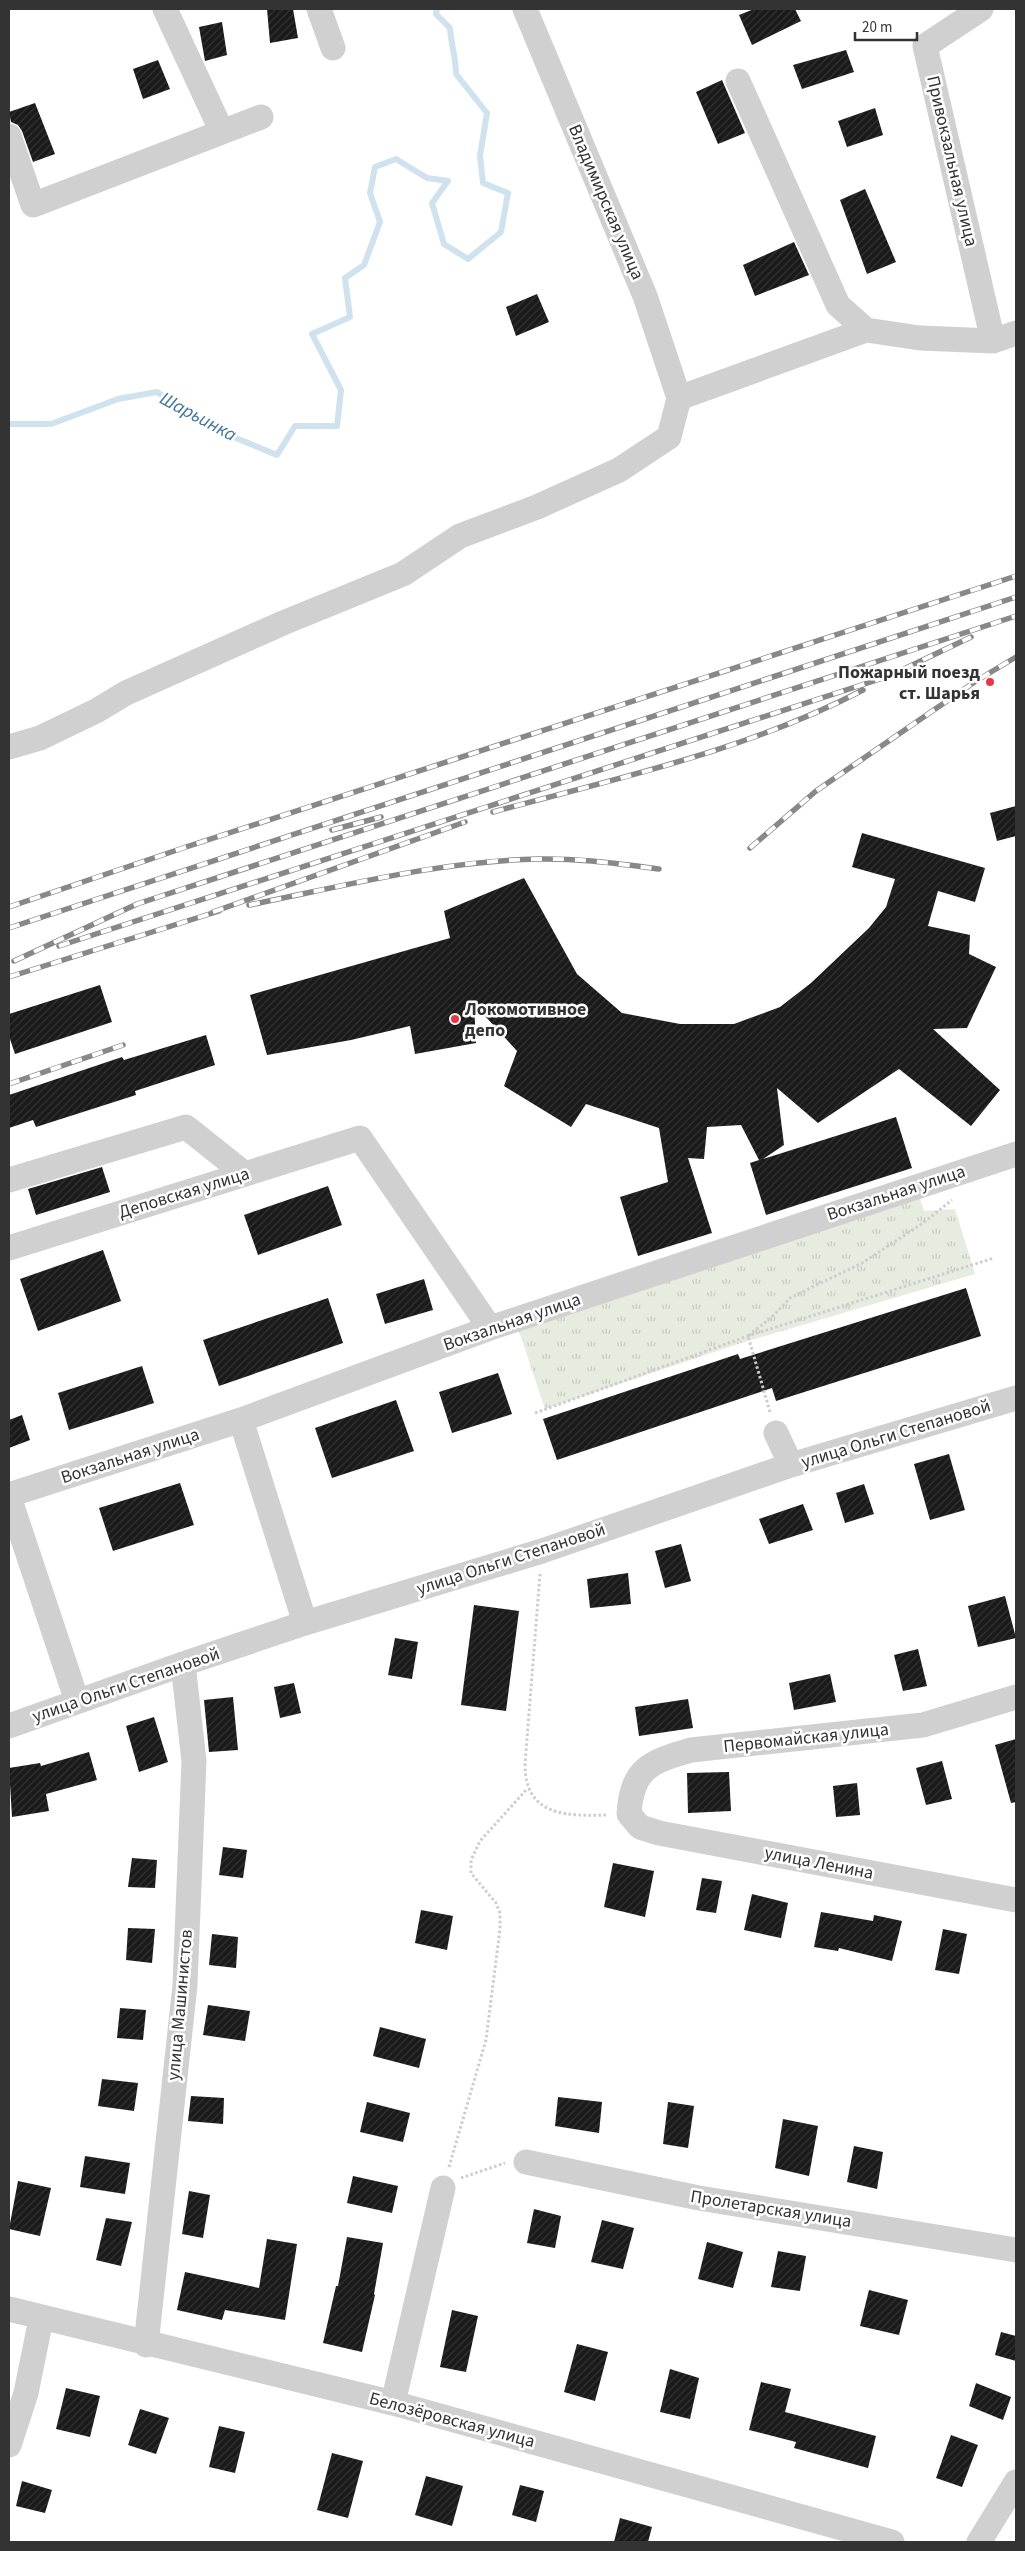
<svg xmlns="http://www.w3.org/2000/svg" width="1025" height="2551" font-family="'Source Sans 3',sans-serif">
<style>
.grass{fill:url(#grass-tufts)}
.lines{fill:none;stroke-linecap:round;stroke-linejoin:round}
.stream{stroke:#cfe2ee;stroke-width:6}
.building{fill:url(#building-hatch)}
.path{stroke:#cdcdcd;stroke-width:3;stroke-dasharray:2.5 2.5;stroke-linecap:butt}
.minor{stroke:#d0d0d0;stroke-width:25}
.rail-casing{stroke:#888;stroke-width:5.5}
.rail{stroke:#fff;stroke-width:4;stroke-dasharray:11;stroke-linecap:butt}
.poi-dot{fill:#e63946;stroke:#fff;stroke-width:2}
.labels{text-anchor:middle;dominant-baseline:central;stroke-width:5;stroke-linejoin:round;paint-order:stroke}
.street-label{font-size:18px;fill:#333;stroke:#fff}
.poi-label{font-size:18px;font-weight:bold;fill:#333;stroke:#fff;text-anchor:end}
.water-label{font-size:19px;font-style:italic;fill:#3f7597;stroke:#fff}
</style>
<defs>
<pattern id="grass-tufts" width="24" height="20" patternUnits="userSpaceOnUse" patternTransform="scale(1.25)"><rect width="24" height="20" fill="#e6ecdf"/><path d="M3 7l-1-3M5 7V3M7 7l1-3M15 17l-1-3M17 17v-4M19 17l1-3" fill="none" stroke="#c6cbc0"/></pattern>
<pattern id="building-hatch" width="6" height="6" patternUnits="userSpaceOnUse" patternTransform="scale(1.25)"><rect width="6" height="6" fill="#1a1a1a"/><path d="M-1 1l2-2M0 6l6-6M5 7l2-2" fill="none" stroke="#333"/></pattern>
</defs>
<rect width="100%" height="100%" fill="#fff"/>
<path class="grass" d="M919,1196L924,1211L955,1209L975,1274L738,1344L545,1409L518,1328Z"/>
<g class="lines">
<path class="stream" d="M9,424H51L118,399L157,392L214,429L277,455L295,426H337L341,390L312,334L350,317L345,278L364,265L380,222L370,193L375,167L396,159L427,178L448,181L432,203L444,244L468,259L501,232L508,193L483,183L480,156L487,113L456,74C456,58 451,44 450,28L436,14L437,9"/>
</g>
<path class="building" d="M267,9H293L298,38L270,43Z
M754,9H795L801,21L752,45L739,15Z
M222,22L227,55L205,61L199,27Z
M846,50L854,72L802,89L793,65Z
M158,60L170,89L143,99L133,69Z
M722,80L745,133L718,144L696,92Z
M35,103L55,154L33,162L22,131L18,125L11,122L9,112Z
M875,108L883,135L847,147L838,121Z
M865,189L896,262L867,274L840,200Z
M794,242L809,275L755,296L743,265Z
M537,294L549,322L516,336L506,307Z
M1016,806V836L997,841L990,813Z
M862,833L985,868L975,902L938,891L928,926L970,935L969,954L996,967L967,1028L933,1029L1000,1090L971,1126L899,1069L818,1123L777,1088L784,1145L763,1159L896,1117L912,1168L766,1215L750,1163L759,1160L741,1125L707,1127L704,1159L688,1158L712,1233L638,1256L620,1197L668,1182L659,1128L586,1104L571,1127L504,1086L517,1051L474,1004L476,1043L415,1054L410,1026L351,1040L267,1055L250,995L450,938L444,911L524,878L577,974L622,1013L680,1024H734L780,1007L811,983L869,928L886,907L895,879L852,867Z
M100,985L112,1022L15,1054L9,1036V1014Z
M206,1035L215,1065L135,1091L136,1095L36,1127L33,1120L9,1128V1095L122,1057L124,1060Z
M102,1167L110,1192L36,1215L28,1189Z
M328,1186L342,1225L258,1255L244,1215Z
M103,1250L121,1301L38,1331L20,1279Z
M424,1279L433,1310L385,1324L376,1294Z
M966,1288L981,1336L776,1401L772,1388L557,1460L543,1419L738,1354L740,1359Z
M328,1298L343,1343L219,1386L203,1340Z
M142,1366L154,1403L69,1430L58,1393Z
M498,1373L512,1414L452,1433L439,1392Z
M396,1400L414,1451L332,1478L315,1428Z
M22,1415L30,1440L9,1448V1420Z
M949,1454L965,1510L930,1520L914,1464Z
M180,1483L194,1525L113,1551L99,1508Z
M864,1484L874,1514L845,1523L836,1493Z
M803,1504L813,1530L769,1544L759,1519Z
M681,1544L691,1581L665,1588L655,1551Z
M628,1573L631,1604L590,1608L587,1579Z
M1005,1596L1016,1638L978,1647L968,1606Z
M474,1605L519,1611L506,1711L461,1705Z
M395,1638L418,1642L412,1679L388,1675Z
M918,1649L927,1686L903,1691L894,1655Z
M830,1674L836,1702L794,1710L789,1683Z
M294,1683L301,1713L280,1718L274,1687Z
M233,1697L238,1750L209,1752L204,1700Z
M688,1699L693,1728L639,1736L635,1707Z
M154,1717L168,1762L139,1772L126,1726Z
M1016,1739V1802L1011,1803L995,1745Z
M89,1752L97,1780L46,1794L49,1811L12,1817L9,1768L40,1763L41,1766Z
M942,1761L952,1799L926,1805L916,1768Z
M729,1772L731,1811L688,1813L687,1773Z
M857,1783L860,1815L836,1817L833,1786Z
M223,1847L247,1850L243,1878L219,1875Z
M132,1858L157,1860L155,1888L128,1887Z
M613,1863L654,1871L645,1917L604,1907Z
M702,1878L722,1881L716,1913L696,1910Z
M752,1894L788,1903L781,1938L744,1930Z
M421,1910L453,1916L447,1950L415,1943Z
M821,1912L873,1921L874,1915L902,1921L892,1961L839,1948L838,1951L814,1947Z
M128,1928L155,1929L152,1963L126,1960Z
M943,1929L967,1934L959,1974L935,1970Z
M212,1934L238,1937L236,1968L209,1965Z
M208,2005L250,2011L245,2041L203,2035Z
M120,2008L146,2010L143,2040L117,2038Z
M380,2027L426,2039L419,2068L373,2056Z
M102,2079L138,2083L134,2111L98,2106Z
M191,2096L224,2098L223,2124L188,2121Z
M558,2097L602,2102L599,2133L555,2126Z
M367,2102L410,2113L403,2142L360,2132Z
M668,2102L694,2106L688,2148L663,2144Z
M783,2119L818,2126L809,2176L775,2168Z
M854,2146L883,2152L877,2189L847,2182Z
M85,2156L130,2163L125,2194L80,2187Z
M353,2176L398,2186L392,2213L347,2203Z
M18,2181L51,2188L40,2236L9,2229Z
M189,2191L210,2195L203,2238L182,2234Z
M534,2209L561,2216L555,2248L527,2243Z
M106,2218L132,2222L121,2266L96,2260Z
M602,2220L634,2228L623,2269L591,2262Z
M347,2237L383,2243L374,2294L375,2295L362,2352L323,2343L336,2286H338Z
M267,2239L297,2244L285,2320L225,2310L222,2320L177,2310L185,2272L259,2288Z
M707,2242L743,2252L733,2288L698,2279Z
M778,2251L806,2256L800,2291L771,2287Z
M869,2290L908,2300L899,2335L860,2326Z
M452,2310L478,2316L466,2372L440,2367Z
M1001,2332L1016,2336V2361L995,2355Z
M577,2344L608,2352L595,2401L564,2392Z
M670,2369L699,2378L690,2419L660,2412Z
M761,2382L791,2389L785,2412L876,2436L868,2468L794,2448L796,2442L749,2430Z
M976,2383L1011,2397L1003,2420L969,2406Z
M66,2388L100,2396L90,2437L56,2429Z
M140,2409L169,2418L156,2454L128,2445Z
M219,2426L245,2432L235,2473L209,2467Z
M951,2435L978,2445L962,2487L936,2478Z
M332,2453L363,2461L348,2518L317,2510Z
M426,2476L463,2486L452,2526L415,2515Z
M22,2481L52,2490L45,2513L16,2506Z
M520,2485L544,2491L536,2522L512,2515Z
M620,2518L652,2527L648,2542H614Z"/>
<g class="lines">
<path class="path" d="M770,1412L748,1336L772,1317L790,1298L862,1263L923,1223L952,1200
M535,1413L748,1336L994,1258
M540,1574L525,1764C525,1817 567,1816 608,1815
M449,2167L486,2040L500,1929V1913L496,1903L471,1873V1860L480,1841L527,1789
M461,2178L505,2163"/>
<path class="minor" d="M165,9L222,132
M319,9L333,48
M525,9L645,296L679,398
M981,9L925,46L993,341
M738,81L838,305L866,330
M9,136L33,205L261,117
M679,398L866,330L920,338L993,341L1016,333
M9,747L40,738L96,711L126,693L283,623L403,574L460,536L537,507L619,470L669,437L679,398
M9,1180L186,1127L245,1174
M9,1248L360,1138L490,1328
M241,1420L305,1623
M776,1433L791,1465
M9,1495L241,1420L490,1328L1016,1154
M9,1497L77,1701
M1016,1697L923,1725L691,1750C650,1762 632,1768 629,1814L640,1827L659,1833L1016,1900
M9,1726L183,1664L305,1623L542,1551L791,1465L1016,1398
M526,2162L699,2198L1016,2250
M9,2309L393,2403L892,2542
M146,2345L185,1985L194,1761L183,1664
M393,2403L443,2188
M9,2445L26,2393L41,2319
M979,2542L1016,2482"/>
<defs>
<path id="rail" d="M883,679L971,637
M493,812C618,778 748,750 863,690
M332,830L381,817
M750,848L816,791L976,681L1016,657
M249,905C344,886 440,861 538,859C578,858 619,864 659,869
M9,907L186,847L1016,576
M213,912L465,822
M9,928L1016,597
M59,946L889,676
M14,961L137,904L1016,616
M9,977L219,911
M9,1084L123,1045"/>
</defs>
<use href="#rail" class="rail-casing"/>
<use href="#rail" class="rail"/>
</g>
<g class="poi-dot">
<circle cx="990" cy="682" r="5"/>
<circle cx="455" cy="1019" r="5"/>
</g>
<g class="labels">
<g class="street-label">
<text transform="translate(952 161) rotate(77)">Привокзальная улица</text>
<text transform="translate(606 202) rotate(67)">Владимирская улица</text>
<text transform="translate(184 1193) rotate(-17)">Деповская улица</text>
<text transform="translate(896 1193) rotate(-18)">Вокзальная улица</text>
<text transform="translate(512 1322) rotate(-19)">Вокзальная улица</text>
<text transform="translate(896 1434) rotate(-17)">улица Ольги Степановой</text>
<text transform="translate(130 1456) rotate(-18)">Вокзальная улица</text>
<text transform="translate(511 1559) rotate(-18)">улица Ольги Степановой</text>
<text transform="translate(126 1685) rotate(-19)">улица Ольги Степановой</text>
<text transform="translate(806 1738) rotate(-6)">Первомайская улица</text>
<text transform="translate(819 1863) rotate(11)">улица Ленина</text>
<text transform="translate(180 2005) rotate(-85)">улица Машинистов</text>
<text transform="translate(771 2209) rotate(9)">Пролетарская улица</text>
<text transform="translate(452 2420) rotate(15)">Белозёровская улица</text>
</g>
<g class="poi-label">
<text x="980" y="672">Пожарный поезд<tspan x="980" dy="21">ст. Шарья</tspan></text>
<text x="465" y="1009" text-anchor="start">Локомотивное<tspan x="465" dy="21">депо</tspan></text>
</g>
<g class="water-label">
<text transform="translate(198 417) rotate(28)">Шарьинка</text>
</g>
</g>
<rect width="1025" height="2551" fill="none" stroke="#333333" stroke-width="20"/>
<path d="M855 32v8h62v-8" fill="none" stroke="#333333" stroke-width="2.5"/>
<text x="862" y="32" font-size="15" fill="#333333" stroke="#ffffff" stroke-width="4" paint-order="stroke">20 m</text>
</svg>
